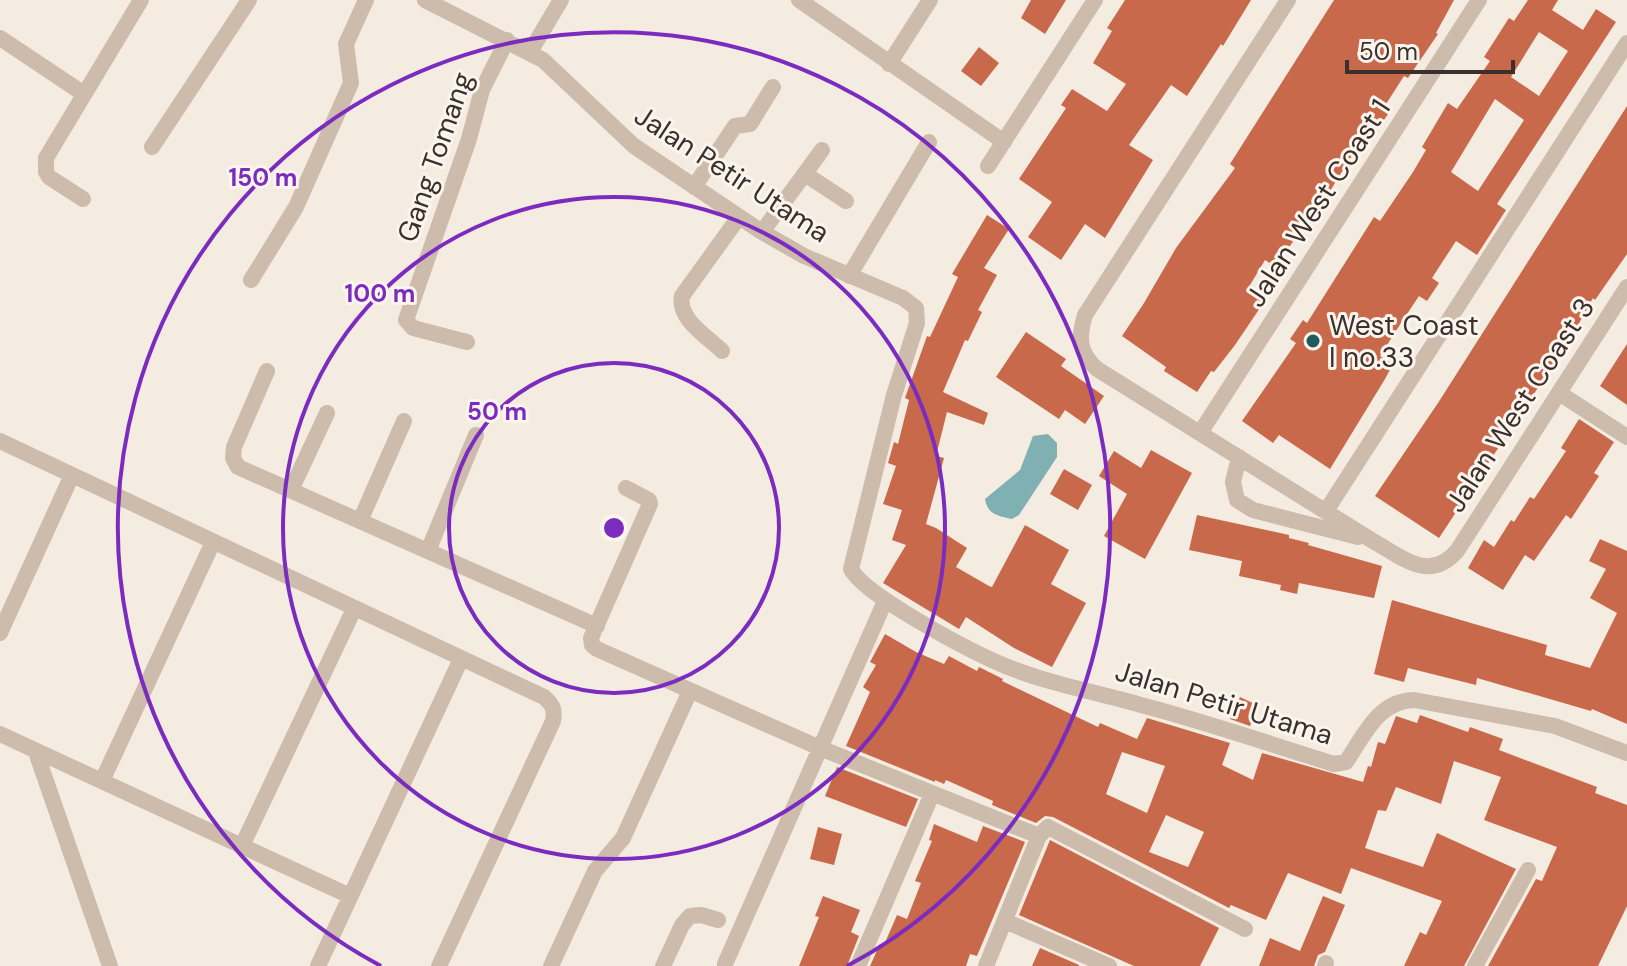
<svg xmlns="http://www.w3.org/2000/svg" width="1627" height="966" font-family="'DM Sans',sans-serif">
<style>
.water{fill:#7fb0b2}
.building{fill:#c8694b;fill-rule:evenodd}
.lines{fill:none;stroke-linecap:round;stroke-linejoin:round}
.street{stroke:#cdbbac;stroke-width:16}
.ring{fill:none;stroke:#7b2cbf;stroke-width:4}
.poi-dot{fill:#1f5a5e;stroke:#fbf5ee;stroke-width:3}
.labels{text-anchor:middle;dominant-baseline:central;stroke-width:6;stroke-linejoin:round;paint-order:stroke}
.street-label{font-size:28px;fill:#3b302b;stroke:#fbf5ee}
.poi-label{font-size:28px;fill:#3b302b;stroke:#fbf5ee;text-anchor:start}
.centre{fill:#7b2cbf;stroke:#fbf5ee;stroke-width:4}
.ring-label{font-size:24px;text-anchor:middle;font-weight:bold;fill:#7b2cbf;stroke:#fbf5ee;stroke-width:6;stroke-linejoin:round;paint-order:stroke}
</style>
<rect width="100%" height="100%" fill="#f4ebe1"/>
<path class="water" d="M1048,434L1057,443V457L1019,515L1012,519C998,516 987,514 985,499L1020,470L1033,436Z"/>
<path class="building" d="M1031,0H1066L1045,34L1021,18Z
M1125,0H1251L1223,46L1221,44L1187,96L1171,85L1129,145L1153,160L1105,238L1085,224L1061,260L1028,237L1052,202L1019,179L1066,108L1061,105L1072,89L1107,111L1126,84L1093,63L1112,31L1107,28Z
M1334,0H1454L1436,33L1438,34L1408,78L1404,76L1386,104L1392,108L1382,123L1375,118L1306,230L1302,228L1276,267L1265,260L1247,290L1264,302L1235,345L1214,372L1211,371L1197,392L1164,371L1166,367L1122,336L1144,303L1176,248L1235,168L1230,164Z
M1528,0H1558L1552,10L1583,30L1596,9L1616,22L1497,204L1506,210L1477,255L1456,241L1432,278L1439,283L1427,301L1419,296L1401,323L1380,356L1393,364L1385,379L1330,469L1279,435L1273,443L1242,421L1296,343L1290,339L1303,320L1307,323L1374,217L1380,221L1413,172L1426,150L1422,147L1448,103L1457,109L1490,61L1484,57L1509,18L1514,21ZM1539,32L1568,51L1539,96L1511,77ZM1495,99L1524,120L1478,191L1451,172Z
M979,47L999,63L981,86L961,71Z
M1627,106V254L1595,300L1593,298L1572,336L1439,538L1375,496L1438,403Z
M987,215L1009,229L984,268L997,275L978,310L982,312L968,341L965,340L943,392L988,413L984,425L947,412L936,456L944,458L926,524L936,528L967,548L956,567L989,586L992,587L1025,525L1069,550L1051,584L1086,603L1052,667L1014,648L966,617L959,629L883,583L906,545L892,540L902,510L883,504L896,466L888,463L894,442L898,444L909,400L905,398L927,336L930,337L958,277L952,274Z
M1026,332L1066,359L1061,366L1104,396L1085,424L1065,410L1059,419L996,377Z
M1627,344V405L1600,386Z
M1579,419L1614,442L1594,473L1599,476L1571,519L1566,515L1534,561L1525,555L1503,590L1468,568L1484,540L1494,547L1511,520L1514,522L1530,497L1534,499L1566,451L1561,448Z
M1151,450L1192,473L1145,559L1104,536L1127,494L1099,476L1114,451L1141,468Z
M1064,469L1092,485L1078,510L1050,494Z
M1197,515L1289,535V538L1309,543L1308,545L1382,566L1374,598L1299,583L1297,594L1280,590L1281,585L1239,576L1242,561L1189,550Z
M1600,539L1627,551V724L1592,709L1591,711L1477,678L1476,685L1408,668L1404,682L1374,674L1392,600L1547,645L1545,655L1590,668L1617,613L1590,598L1606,569L1589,561Z
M885,634L916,652L944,664L949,656L977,671L979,667L1003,679L1002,681L1098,727L1100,723L1137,739L1147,718L1230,743L1222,765L1253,780L1262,753L1363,782L1368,766L1371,767L1378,742L1385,744L1396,716L1417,723L1420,715L1468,732L1470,727L1503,739L1499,750L1597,787L1595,793L1627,805V906L1598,966H1488L1536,879L1542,881L1557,847L1484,820L1501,777L1454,761L1441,804L1396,787L1386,811L1378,810L1365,848L1423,867L1437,833L1516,869L1464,966H1404L1420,932L1426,935L1442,901L1351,868L1341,894L1288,873L1266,920L1231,905L1229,908L1053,817L1045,816L1036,823L992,805L993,801L946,780L944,784L935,780V782L846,746L870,692L863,687L876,665L870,662ZM1122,752L1165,766L1147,813L1106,794ZM1166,815L1204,832L1188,867L1149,852Z
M1240,697L1259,706L1250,726L1230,719Z
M837,767L918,799L906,827L825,796Z
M934,824L977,842L983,826L1025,842L977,956L970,954L966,966H870L880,944L884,945L897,915L907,919L921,883L915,881L932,841L929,840Z
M818,827L842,834L834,865L810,859Z
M1050,840L1219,928L1200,966H1134L1019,915Z
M823,896L860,910L851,932L859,936L847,966H799L819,917L815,916Z
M1323,896L1345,905L1325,952L1318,955L1314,966H1259L1270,938L1300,951Z
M1040,948L1079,965V966H1032Z"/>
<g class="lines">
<path class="street" d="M425,0L543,60L634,146L762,232L804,256L903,298L916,308L917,323L894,395L851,569C863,594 965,648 994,661C1039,682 1093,691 1141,705C1206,722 1270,744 1334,764L1346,762C1365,734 1378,701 1414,700L1555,726L1627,753
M799,0L1004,142
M1288,0L1085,315C1078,338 1079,353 1097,369L1373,541C1402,557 1429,583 1457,551L1627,287
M0,38L84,94
M530,52L561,0
M889,64L930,0
M152,147L249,0
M988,166L1095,0
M805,174L846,201
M694,187L735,126L750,124L773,87
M83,199L49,177L46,172V158L141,0
M762,232L822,150
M849,276L929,142
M251,280L296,207L351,83L346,44L366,0
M467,342L413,328L406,320L469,139L482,90L507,40
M722,351C708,337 677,319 682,296L739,217
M267,371L234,447L233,458L238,467L597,626
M1559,393L1627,437
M1200,433L1479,0
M0,441L544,697C553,705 555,709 553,721L439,966
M1239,457L1233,482L1237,500L1253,510L1358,537
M626,488L649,500L650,504L591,638L592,645L597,649L820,748L1039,836
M291,490L327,413
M1326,511L1627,43
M360,521L404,421
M428,551L476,435
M0,633L72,475
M0,734L350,896
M36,752L110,966
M102,781L213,542
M242,846L354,609
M1005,921L1109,966
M725,964L885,601
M318,966L461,659
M551,966L595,871L623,838L690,691
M663,966L682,925L690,916L701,915L718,920
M858,966L932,794
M986,966L1039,836L1048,827L1245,929
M1325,966L1326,963
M1475,966L1528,870"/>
</g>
<g class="ring">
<circle cx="614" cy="528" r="165"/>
<circle cx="614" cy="528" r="331"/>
<path d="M381 966A496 496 0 1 1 847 966"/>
</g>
<circle class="poi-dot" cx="1313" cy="341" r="8"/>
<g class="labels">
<g class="street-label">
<text transform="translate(435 157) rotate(-71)">Gang Tomang</text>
<text transform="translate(732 174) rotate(33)">Jalan Petir Utama</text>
<text transform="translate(1318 203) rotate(-57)">Jalan West Coast 1</text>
<text transform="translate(1520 405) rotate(-57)">Jalan West Coast 3</text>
<text transform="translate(1224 703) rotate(17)">Jalan Petir Utama</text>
</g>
<g class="poi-label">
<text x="1329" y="325">West Coast<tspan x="1329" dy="32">I no.33</tspan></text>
</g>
</g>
<circle cx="614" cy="528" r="12" class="centre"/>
<g class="ring-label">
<text x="263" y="186">150 m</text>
<text x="380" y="302">100 m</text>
<text x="497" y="420">50 m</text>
</g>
<path d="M1347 60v12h166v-12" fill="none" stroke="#3b302b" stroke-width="4"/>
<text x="1359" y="60" font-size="24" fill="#3b302b" stroke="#fbf5ee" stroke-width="6" paint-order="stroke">50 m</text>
</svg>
